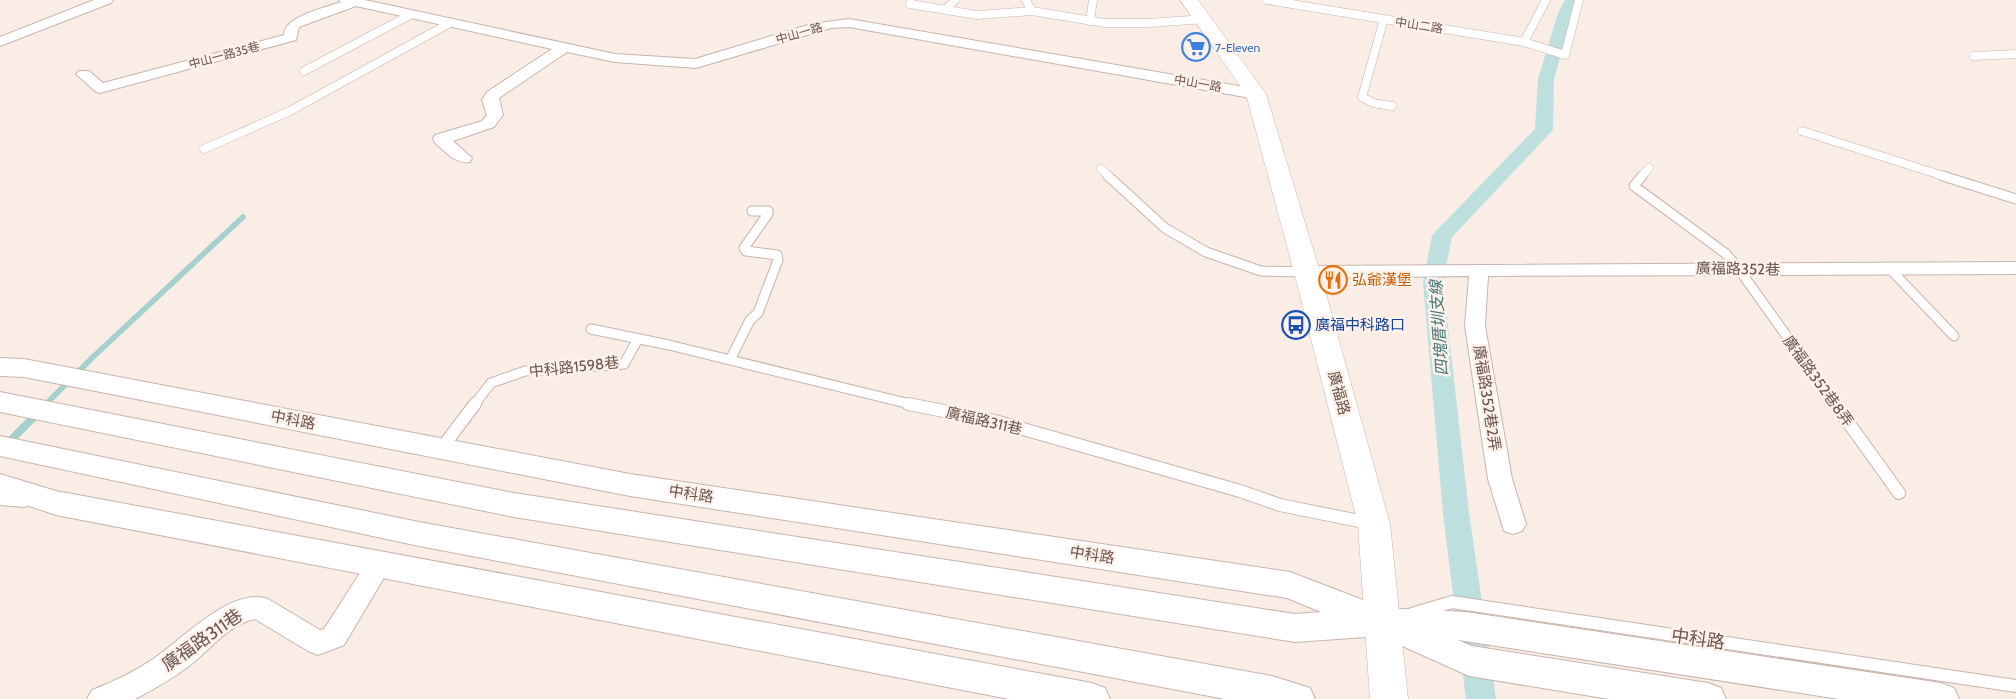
<svg xmlns="http://www.w3.org/2000/svg" width="2016" height="699" font-family="Cabin,'Noto Sans TC',sans-serif">
<style>
.lines{fill:none;stroke-linecap:round;stroke-linejoin:round}
.stream-far1{stroke:#a5d0ce;stroke-width:5.5}
.stream{stroke:#a5d0ce;stroke-width:8}
.canal{fill:#bddfdd;fill-rule:evenodd}
.service-far2-casing{stroke:#c8b4ad;stroke-width:9}
.service-far1-casing{stroke:#c8b4ad;stroke-width:11}
.service-casing{stroke:#c8b4ad;stroke-width:14}
.minor-casing{stroke:#c8b4ad;stroke-width:2}
.tertiary-casing{stroke:#c8b4ad;stroke-width:2}
.secondary-casing{stroke:#cdb5ae;stroke-width:1}
.service-far2{stroke:#fff;stroke-width:8}
.service-far1{stroke:#fff;stroke-width:9}
.service{stroke:#fff;stroke-width:12}
.minor{fill:#fff;fill-rule:evenodd}
.tertiary{fill:#fff;fill-rule:evenodd}
.secondary{fill:#fff;fill-rule:evenodd}
.labels{text-anchor:middle;dominant-baseline:central;stroke-width:5;stroke-linejoin:round;paint-order:stroke}
.far-street-label{font-size:12px;fill:#6e534e;stroke:#fcf2eb}
.far-shop-label{font-size:12px;fill:#366cbe;stroke:#fcf2eb;text-anchor:start}
.street-label{font-size:15px;fill:#6e534e;stroke:#fcf2eb}
.food-label{font-size:15px;fill:#c56008;stroke:#fcf2eb;text-anchor:start}
.transit-label{font-size:15px;fill:#164399;stroke:#fcf2eb;text-anchor:start}
.water-label{font-size:16px;font-style:italic;fill:#477877;stroke:#fcf2eb}
.near-street-label{font-size:18px;fill:#6e534e;stroke:#fcf2eb}
</style>
<rect width="100%" height="100%" fill="#f9ede6"/>
<g class="lines">
<path class="stream-far1" d="M45,405L93,357L243,217"/>
<path class="stream" d="M0,451L47,404"/>
<path class="canal" d="M1565,0H1579L1572,13L1554,79L1553,130L1452,237L1443,282L1469,513L1496,699H1466L1443,513L1423,282L1432,236L1435,232L1535,129L1538,79L1558,13Z"/>
<defs>
<path id="service-far2" d="M911,0L910,4L977,15L1032,11L1105,23H1149L1205,19
M1026,0L1032,11
M1267,0L1524,42L1546,0
M945,10L955,0
M1384,19L1362,97L1373,103L1392,106
M1090,21L1093,0
M1524,42L1565,55L1579,0
M1974,56L2016,54
M304,71L410,15
M1802,131L1947,177
M204,149L290,111L450,23
M1101,169L1110,177
M1641,177L1649,168"/>
<path id="service-far1" d="M1108,176L1165,228L1206,252L1261,271L1306,272
M1642,176L1634,186L1725,253L1738,268L1836,405
M1943,176L2016,199
M1890,269L1954,336
M591,329L669,345L914,405
M730,360L750,320L758,313L778,260L777,255L746,251L744,248L768,214V211H752
M474,405L491,383L525,371L624,364L638,339"/>
<path id="service" d="M908,404L995,421L1240,491L1280,505L1369,523
M1835,404L1899,493
M441,449L475,404
M0,499L24,501
M1412,614L1452,602L2016,686"/>
<path id="minor" d="M94,0H113L111,3L0,46V37Z
M339,0H365L615,54L695,59L811,24L849,19L1256,89L1264,94L1256,99L849,27L831,28L696,68L615,62L567,52L499,98L503,115L494,127L453,141L472,158L470,162C456,165 445,151 435,143L433,139L435,135L482,121L487,115L482,100L487,92L552,49L356,6L299,27L296,40L100,93L95,91L76,74L79,71H89L103,83L284,35C284,16 325,8 341,2Z
M2016,262V274L1488,276L1485,326L1512,479L1526,524L1522,531L1513,534L1504,531L1488,479L1465,326L1469,276L1307,278L1300,276L1297,272L1300,268L1307,266Z
M378,556L387,559L391,566L344,645L318,655L308,651L255,619C229,624 209,651 189,666C173,678 156,688 139,697L135,699H87L92,690C113,682 134,672 153,659C182,640 231,586 268,599L320,630L324,629L369,559Z"/>
<path id="tertiary" d="M0,358L24,359L630,474L1290,572L1384,608L1466,612L1941,683L1954,688L1959,699H1839L1458,640L1472,646L1708,683L1721,688L1726,699H1609L1469,676L1380,636L1295,642L514,517L0,412V392L514,493L1295,614L1321,612L1287,598L630,496L24,377L0,376Z
M0,436L419,522L1272,676L1310,688L1315,699H1225L419,546L0,456Z
M0,474L56,491L1092,683L1105,688L1110,699H1009L56,515L0,496Z"/>
<path id="secondary" d="M1180,0H1198L1266,94L1320,272L1390,524L1408,699H1370L1358,524L1294,272L1246,94Z"/>
</defs>
<use href="#service-far2" class="service-far2-casing"/>
<use href="#service-far1" class="service-far1-casing"/>
<use href="#service" class="service-casing"/>
<use href="#minor" class="minor-casing"/>
<use href="#tertiary" class="tertiary-casing"/>
<use href="#secondary" class="secondary-casing"/>
<use href="#service-far2" class="service-far2"/>
<use href="#service-far1" class="service-far1"/>
<use href="#service" class="service"/>
<use href="#minor" class="minor"/>
<use href="#tertiary" class="tertiary"/>
<use href="#secondary" class="secondary"/>
</g>
<defs>
<symbol id="supermarket-ring" viewBox="-11 -11 22 22"><circle r="9.5" fill="#fcf2eb" stroke="#3f7fe0" stroke-width="1.5"/><path d="M-6-5.5h2.5l.6 2H6L4.5 2H-2.5L-4.4-4H-6ZM-1.5 3.2a1.3 1.3 0 1 0 .1 0ZM3 3.2a1.3 1.3 0 1 0 .1 0Z" fill="#3f7fe0"/></symbol>
<symbol id="restaurant-ring" viewBox="-11 -11 22 22"><circle r="9.5" fill="#fcf2eb" stroke="#e8710a" stroke-width="1.5"/><path d="M-5-6h1v4h1v-4h1v4h1v-4h1v5L-1.5 .5V6h-2V.5L-5-1ZM5-6V6H3V1.5H1.5Q1.5-4 5-6Z" fill="#e8710a"/></symbol>
<symbol id="bus-ring" viewBox="-11 -11 22 22"><circle r="9.5" fill="#fcf2eb" stroke="#1a4fb4" stroke-width="1.5"/><path d="M-5-6H5V4H4V6H2V4H-2V6H-4V4H-5ZM-3.5-4V0h7V-4ZM-3.5 1.2v1.5H-2V1.2ZM2 1.2v1.5H3.5V1.2Z" fill="#1a4fb4"/></symbol>
</defs>
<g fill-rule="evenodd">
<use href="#supermarket-ring" x="1180" y="31" width="32" height="32"/>
<use href="#restaurant-ring" x="1317" y="264" width="32" height="32"/>
<use href="#bus-ring" x="1280" y="309" width="32" height="32"/>
</g>
<g class="labels">
<g class="far-street-label">
<text transform="translate(1419 25) rotate(9)">中山二路</text>
<text transform="translate(799 33) rotate(-16)">中山一路</text>
<text transform="translate(224 55) rotate(-15)">中山一路35巷</text>
<text transform="translate(1198 83) rotate(10)">中山一路</text>
</g>
<g class="far-shop-label">
<text x="1215" y="47">7-Eleven</text>
</g>
<g class="street-label">
<text transform="translate(1738 269) rotate(1)">廣福路352巷</text>
<text transform="translate(574 367) rotate(-6)">中科路1598巷</text>
<text transform="translate(1818 381) rotate(54)">廣福路352巷8弄</text>
<text transform="translate(1339 393) rotate(75)">廣福路</text>
<text transform="translate(1487 398) rotate(81)">廣福路352巷2弄</text>
<text transform="translate(293 420) rotate(11)">中科路</text>
<text transform="translate(984 421) rotate(13)">廣福路311巷</text>
<text transform="translate(691 494) rotate(9)">中科路</text>
<text transform="translate(1092 555) rotate(9)">中科路</text>
</g>
<g class="food-label">
<text x="1352" y="280">弘爺漢堡</text>
</g>
<g class="transit-label">
<text x="1315" y="325">廣福中科路口</text>
</g>
<g class="water-label">
<text transform="translate(1439 328) rotate(-94)">四塊厝圳支線</text>
</g>
<g class="near-street-label">
<text transform="translate(1698 639) rotate(8)">中科路</text>
<text transform="translate(202 640) rotate(-35)">廣福路311巷</text>
</g>
</g>
</svg>
